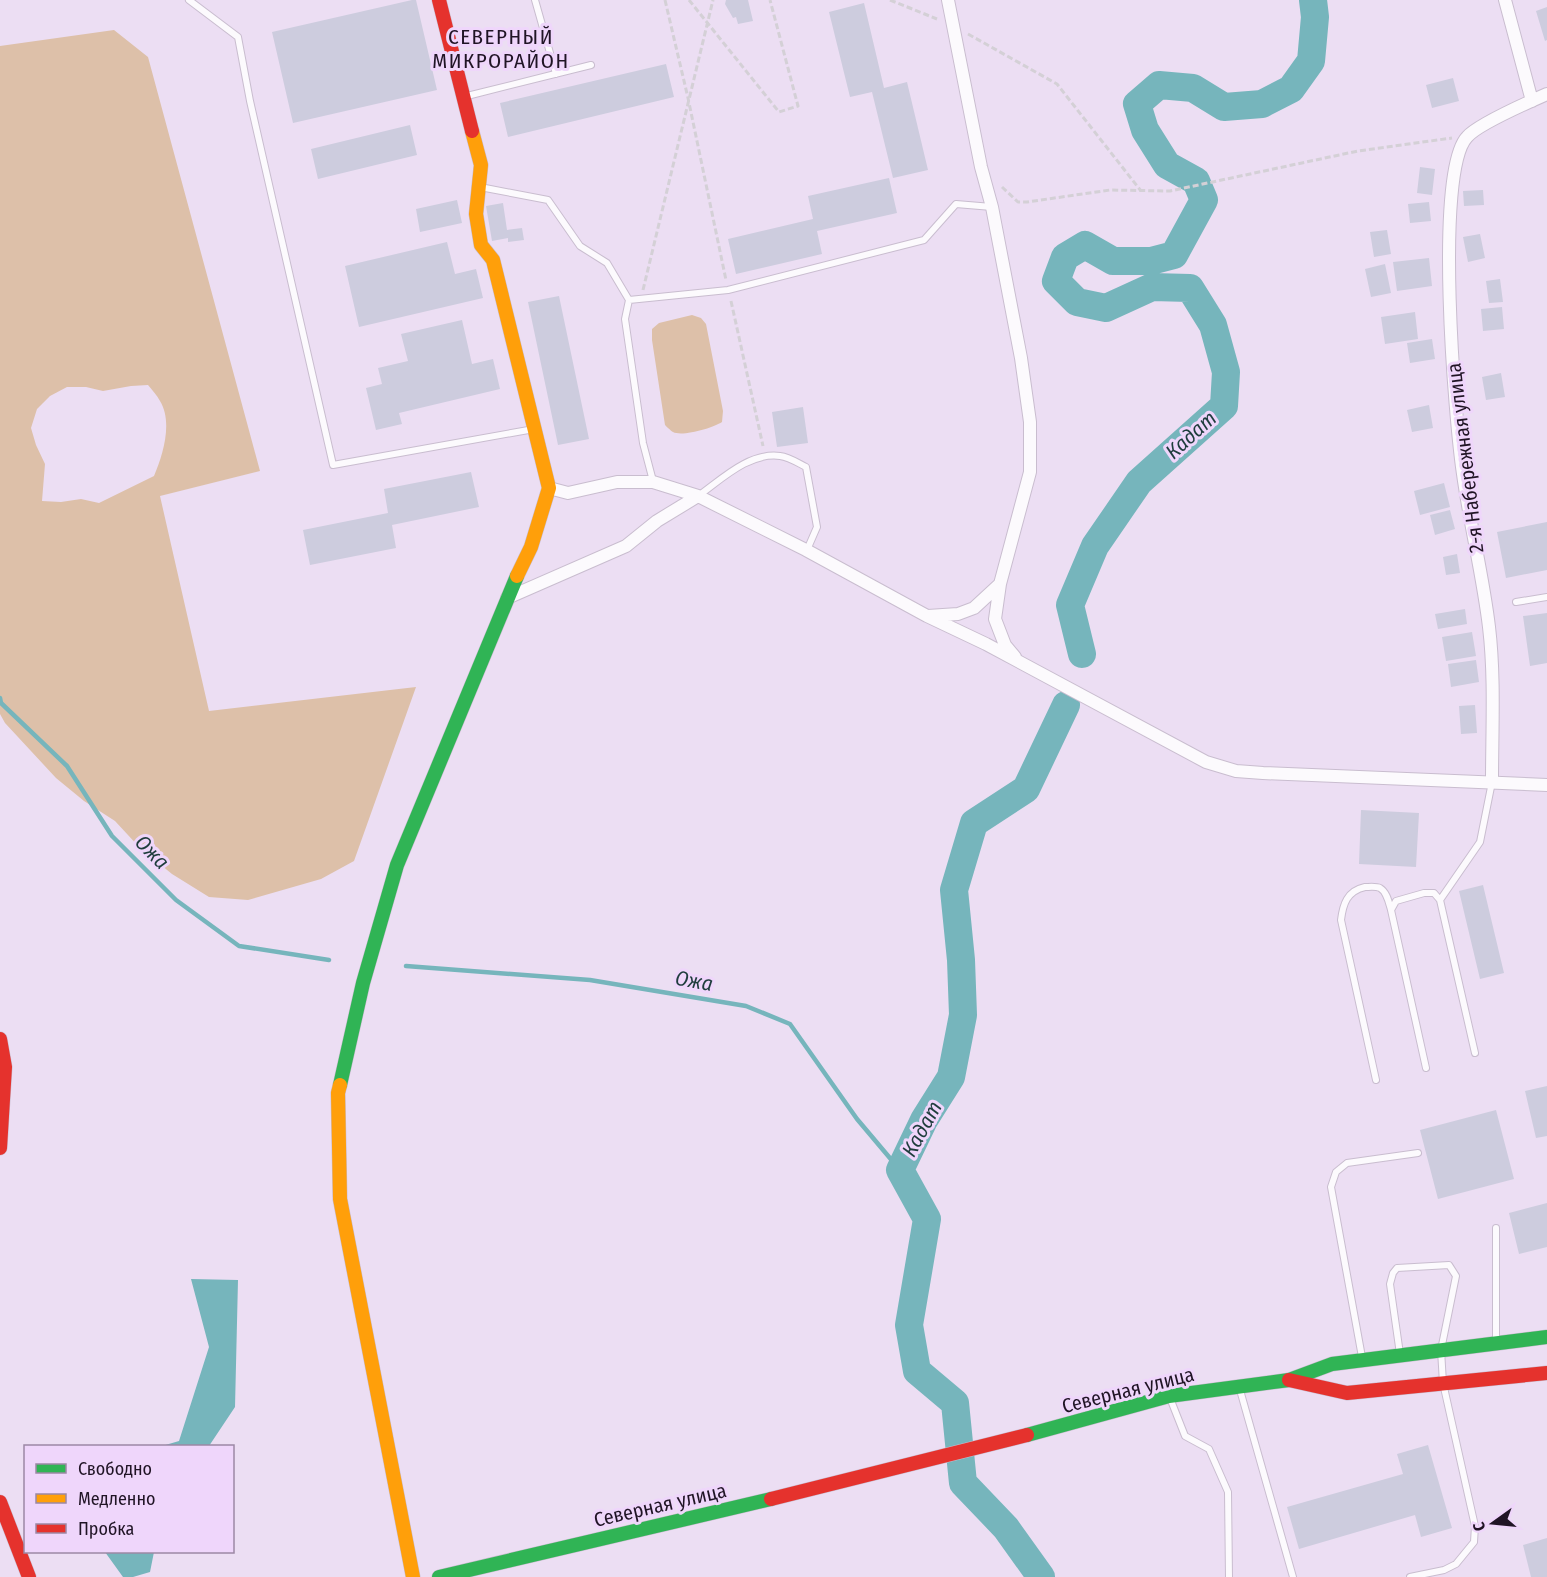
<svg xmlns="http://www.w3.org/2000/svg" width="1547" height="1577" font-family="'Fira Sans Condensed',sans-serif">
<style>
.green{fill:#ddc0a9;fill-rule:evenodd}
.water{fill:#76b5bc}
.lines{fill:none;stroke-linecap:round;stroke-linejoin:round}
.stream{stroke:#76b5bc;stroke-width:4.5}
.river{stroke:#76b5bc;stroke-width:28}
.building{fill:#cdccde}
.lane-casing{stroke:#c9bdcf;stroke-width:8}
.street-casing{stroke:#c9bdcf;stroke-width:14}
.fast-casing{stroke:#c9bdcf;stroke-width:15}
.slow-casing{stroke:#c9bdcf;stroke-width:15}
.jam-casing{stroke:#c9bdcf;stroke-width:15}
.path{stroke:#d4d0d6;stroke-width:3;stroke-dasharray:6 3;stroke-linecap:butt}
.lane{stroke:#fcfafd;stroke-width:6}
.street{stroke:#fcfafd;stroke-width:12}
.fast{stroke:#30b455;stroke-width:14}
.slow{stroke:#ff9f0a;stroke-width:14}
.jam{stroke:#e5322d;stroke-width:14}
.labels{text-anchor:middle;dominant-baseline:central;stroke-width:6;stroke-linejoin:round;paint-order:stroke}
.street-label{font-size:20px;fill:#201425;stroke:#efd6fb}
.neighbourhood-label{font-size:21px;letter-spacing:1.5px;fill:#201425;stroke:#efd6fb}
.water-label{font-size:21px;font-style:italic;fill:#1f3d3d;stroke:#efd6fb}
</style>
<rect width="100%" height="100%" fill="#ecdef3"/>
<path class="green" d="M114,30L148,57L260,471L160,496L209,711L416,687L354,861L321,879L248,900L209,897L172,874L140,848L115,821L84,801L56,778L5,723L0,714V46ZM148,385C152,390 157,395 160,401C173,422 163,455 154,476L99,503L81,499L61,502L42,501L45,464L36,445L31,428L37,409L50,396L67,387H86L103,391L131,386Z
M692,315L701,318L706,324L723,411L722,422C713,428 682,437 673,432C671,431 666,426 665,425L652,340V329L659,323Z"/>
<path class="water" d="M191,1279L238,1280L235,1407L209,1446H162L179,1441L209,1347Z
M105,1552H154L150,1572L133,1577H123Z"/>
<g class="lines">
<path class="stream" d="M0,698L1,703L67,766L112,836L176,900L239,946L329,960
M406,966L590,980L746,1006L790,1024L857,1119L900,1170"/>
<path class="river" d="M1082,654L1070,605L1095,546L1139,482L1224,406L1226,372L1213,325L1190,288L1152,287L1106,308L1077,302L1056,281L1065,257L1085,245L1113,261H1151L1174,255L1204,200L1196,181L1167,165L1145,130L1137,104L1159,85L1193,88L1224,107L1262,104L1291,89L1311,61L1315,17L1313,0
M1041,1577L1006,1528L963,1483L955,1403L917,1371L909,1325L927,1219L900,1170L924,1120L951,1077L963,1015L961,960L954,890L974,823L1026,789L1066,705"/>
</g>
<path class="building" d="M412,0H416L437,90L293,123L272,32Z
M726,0H748L753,21L738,24L736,17L733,18L725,4Z
M864,3L884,88L907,82L928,170L893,178L872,92L850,97L829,12Z
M1547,7V40L1545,41L1536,11Z
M666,64L674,97L508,137L500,103Z
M1453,78L1459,101L1432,108L1426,85Z
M410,125L417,155L318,179L311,149Z
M1420,167L1435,169L1432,195L1417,193Z
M889,178L897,213L817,231L822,254L736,274L728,239L813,219L808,196Z
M1483,190L1484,205L1464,206L1463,191Z
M457,200L462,223L420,232L416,209Z
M1429,202L1431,221L1410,223L1408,204Z
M503,203L507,230L522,228L524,240L508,242V238L492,241L486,206Z
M1387,230L1391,254L1374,257L1370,232Z
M1480,234L1485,258L1468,262L1463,237Z
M447,242L455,274L476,269L483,298L359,327L345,266Z
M1429,258L1432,286L1397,291L1393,262Z
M1385,264L1391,293L1371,297L1365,269Z
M1500,279L1503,302L1489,303L1486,281Z
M559,296L589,439L558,445L528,302Z
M1502,307L1504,329L1483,331L1481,309Z
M1415,312L1418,339L1385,344L1381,317Z
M462,320L472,364L493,359L500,389L399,413L402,424L376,430L366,388L382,384L378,368L408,361L401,334Z
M1432,339L1435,359L1410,363L1407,343Z
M1501,373L1505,397L1486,400L1482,377Z
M1429,405L1433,428L1412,432L1407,410Z
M803,407L808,443L777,447L772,412Z
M471,472L479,507L392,525L396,548L310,565L303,530L388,513L384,489Z
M1444,483L1450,507L1420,515L1414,491Z
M1450,510L1455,529L1435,535L1430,515Z
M1547,522V570L1506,578L1497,532Z
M1457,554L1460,573L1446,575L1443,557Z
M1465,609L1467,624L1438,629L1435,614Z
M1547,613V663L1530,666L1523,616Z
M1472,632L1476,656L1446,661L1442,637Z
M1476,660L1479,682L1451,687L1448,664Z
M1475,705L1477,733L1461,734L1459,706Z
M1361,810L1419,813L1416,867L1359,864Z
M1483,885L1504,973L1480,979L1459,891Z
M1547,1086V1136L1536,1138L1525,1091Z
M1496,1110L1514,1179L1438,1199L1420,1130Z
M1547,1203V1247L1519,1254L1509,1213Z
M1428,1445L1452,1528L1421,1537L1415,1515L1299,1549L1287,1507L1403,1474L1397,1454Z
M1547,1538V1577H1531L1523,1545Z"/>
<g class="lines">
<defs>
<path id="lane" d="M189,0L238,37L250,101L333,465L534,429
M535,0L556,74
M467,96L591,65
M480,187L548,200L580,246L607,263L629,300
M653,481L643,443L625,319L629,300L728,290L924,240L956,204L992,207
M698,496C722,479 749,452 780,456C789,457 798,463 806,467L817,527L807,550
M1516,602L1547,597
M1475,1053L1440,900L1480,842L1492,782
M1426,1068L1391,910L1396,901L1424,893H1434L1440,900
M1376,1080L1341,920C1343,904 1347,891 1365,887C1369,887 1376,886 1380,888C1387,892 1389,903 1391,910
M1496,1228V1340
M1400,1354L1390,1284L1393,1273L1397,1268L1449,1265L1456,1276L1441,1350L1443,1383L1475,1526L1474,1542L1456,1564L1444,1570L1410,1577
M1362,1357L1331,1187L1336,1172L1347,1163L1418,1153
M1240,1390L1293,1577
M1170,1398L1185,1436L1209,1449L1228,1492L1229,1577"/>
<path id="street" d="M1505,0L1532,101
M549,488L568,493L617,482H653L698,496L806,550L927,616L986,644L1206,762L1236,771L1263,773L1547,785
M1000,584L995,619L1005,645L1015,657
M507,598L626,546L657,521L698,496
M928,616L958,614L974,608L1000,584L1030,472V422L1021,358L992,207L981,167L948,0
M1492,781C1492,730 1495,677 1489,627C1483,576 1470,525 1463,474C1455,420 1434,172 1467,137C1477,125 1531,101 1547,94"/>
<path id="fast" d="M340,1085L363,983L397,865L517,576
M1027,1435L1169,1396L1289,1380L1332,1364L1547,1337
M439,1577L771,1499"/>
<path id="slow" d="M472,131L481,165L476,214L481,245L493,260L549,488L531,547L517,576
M340,1085L338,1093L340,1199L413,1577"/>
<path id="jam" d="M439,0L472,131
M0,1039L5,1067L0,1148
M1289,1380L1347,1393L1547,1373
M771,1499L1027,1435
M0,1502L29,1577"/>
</defs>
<use href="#lane" class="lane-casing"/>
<use href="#street" class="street-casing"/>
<use href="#fast" class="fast-casing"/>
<use href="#slow" class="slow-casing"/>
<use href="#jam" class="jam-casing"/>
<path class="path" d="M665,0L688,98L726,280
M689,0L779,112L798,106L770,0
M890,0L937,19
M968,34L1057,84L1141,191
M1002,187L1018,202H1027L1110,190L1170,191L1358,151L1452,138
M643,290L713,0
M731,301L763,446"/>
<use href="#lane" class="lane"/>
<use href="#street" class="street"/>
<use href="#fast" class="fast"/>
<use href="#slow" class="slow"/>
<use href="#jam" class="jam"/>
</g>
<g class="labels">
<g class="street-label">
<text transform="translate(1465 458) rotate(-97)">2-я Набережная улица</text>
<text transform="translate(1128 1390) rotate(-14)">Северная улица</text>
<text transform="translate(660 1505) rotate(-13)">Северная улица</text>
</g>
<g class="neighbourhood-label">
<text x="501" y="37">СЕВЕРНЫЙ<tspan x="501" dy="24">МИКРОРАЙОН</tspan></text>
</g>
<g class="water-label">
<text transform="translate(1191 435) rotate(-42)">Кадат</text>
<text transform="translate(152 852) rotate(45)">Ожа</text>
<text transform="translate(694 981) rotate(10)">Ожа</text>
<text transform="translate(922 1129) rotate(-61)">Кадат</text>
</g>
</g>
<rect x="24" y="1445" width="210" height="108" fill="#efd6fb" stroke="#9c88a5" stroke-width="1.5"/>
<rect x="36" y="1464" width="30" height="9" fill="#30b455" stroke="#9c88a5" stroke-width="1.5"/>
<text x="78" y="1475" font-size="18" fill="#201425">Свободно</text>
<rect x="36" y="1494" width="30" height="9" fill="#ff9f0a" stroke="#9c88a5" stroke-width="1.5"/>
<text x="78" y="1505" font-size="18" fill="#201425">Медленно</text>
<rect x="36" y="1524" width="30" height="9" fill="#e5322d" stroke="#9c88a5" stroke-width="1.5"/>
<text x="78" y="1535" font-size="18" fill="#201425">Пробка</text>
<g transform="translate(1493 1523) rotate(255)" stroke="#efd6fb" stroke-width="4.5" paint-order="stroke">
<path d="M0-4.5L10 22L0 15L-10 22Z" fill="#201425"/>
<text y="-9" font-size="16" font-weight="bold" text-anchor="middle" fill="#201425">С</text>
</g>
</svg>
